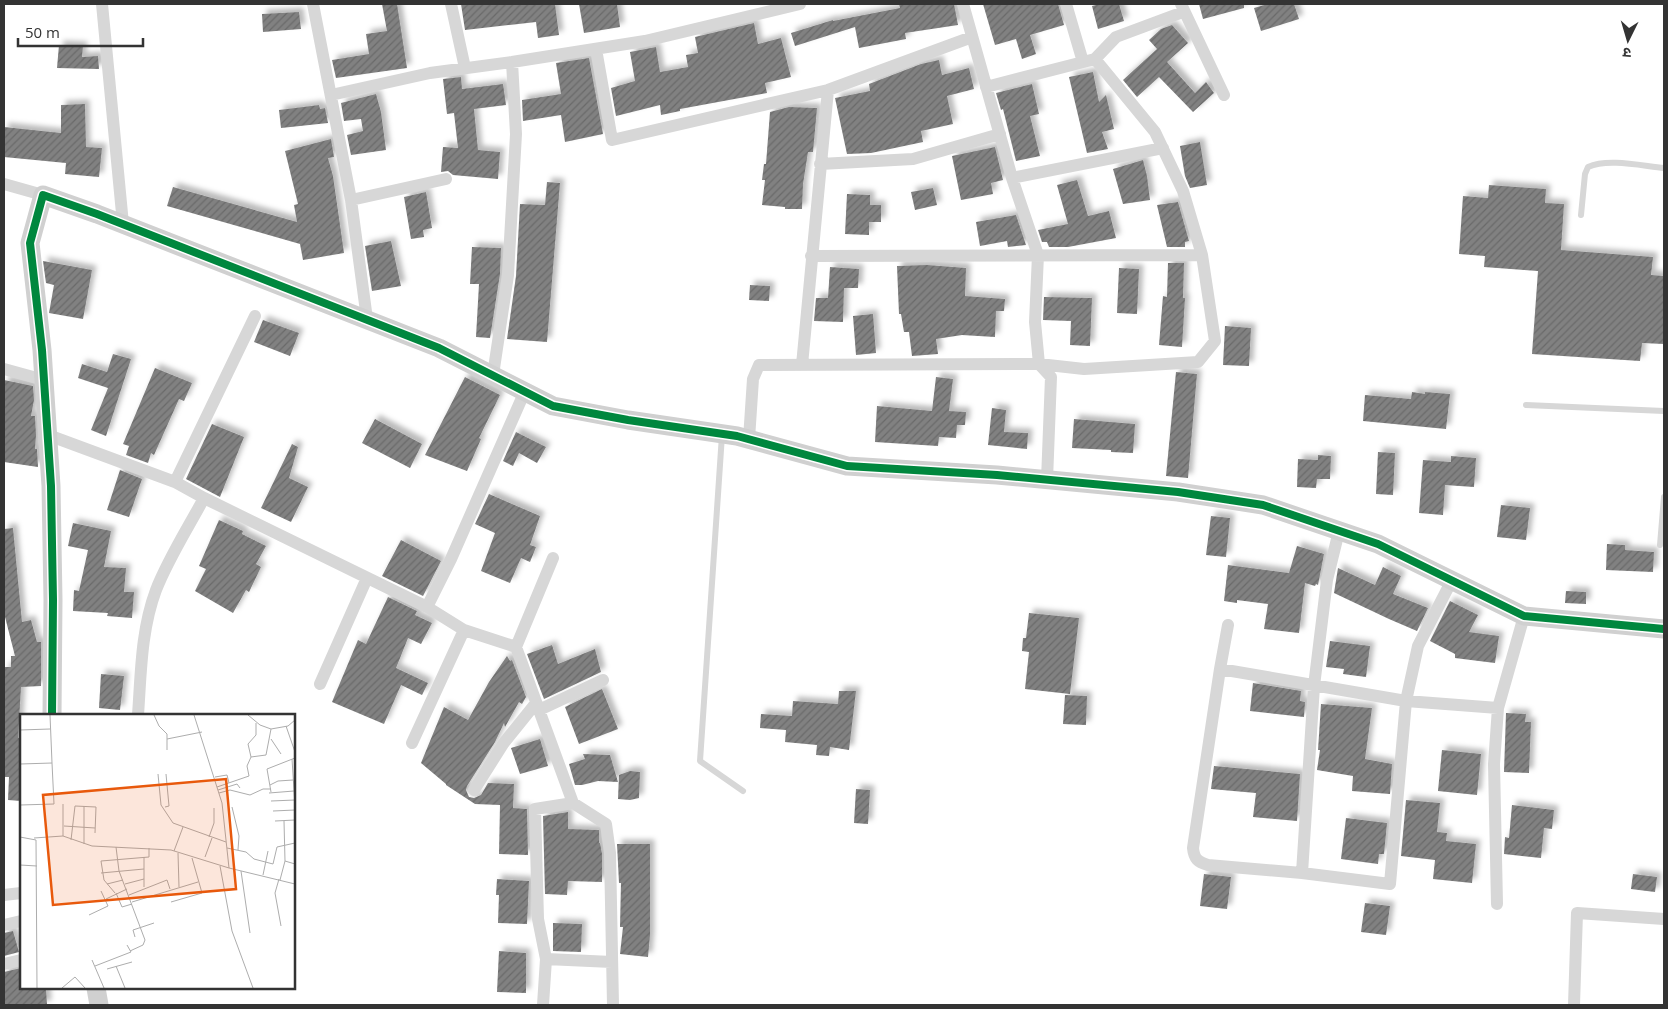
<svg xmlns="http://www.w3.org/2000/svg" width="1668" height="1009" font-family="'Open Sans','Noto Sans Devanagari',sans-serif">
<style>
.building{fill:url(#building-hatch);filter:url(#shadow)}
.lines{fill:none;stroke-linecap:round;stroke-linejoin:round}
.lane{stroke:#d7d7d7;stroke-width:6}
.street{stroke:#d7d7d7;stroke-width:12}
.secondary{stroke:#d0d0d0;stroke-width:19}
.cycleway-casing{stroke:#fff;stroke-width:11}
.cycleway{stroke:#00873e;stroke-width:8}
.inset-road{fill:none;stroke:#adadad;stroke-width:1}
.view{fill:#e8590c;fill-opacity:0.15;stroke:#e8590c;stroke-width:2.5}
.inset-edge{fill:none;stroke:#333;stroke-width:2.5}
</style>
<defs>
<pattern id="building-hatch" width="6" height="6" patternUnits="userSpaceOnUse" patternTransform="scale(1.25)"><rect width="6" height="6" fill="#818181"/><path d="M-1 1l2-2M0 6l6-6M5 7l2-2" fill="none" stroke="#6a6a6a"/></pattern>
<filter id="shadow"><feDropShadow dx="4.5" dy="-4.5" stdDeviation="2.5" flood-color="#0004"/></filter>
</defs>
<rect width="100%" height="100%" fill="#fff"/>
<path class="building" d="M382,4H397L407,68L336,78L332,60L369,54L366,34L387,31Z
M461,4H555L559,35L538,38L536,22L465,30Z
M579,4H617L620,27L584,33Z
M899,4H954L958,25L905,33L906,39L859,48L855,27L795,46L791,33L833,20V21L900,8Z
M983,4H1058L1064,25L1030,35L1036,54L1022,59L1016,39L995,45Z
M1100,4H1119L1124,21L1098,29L1092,6Z
M1199,4H1244V8L1203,19Z
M1268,4H1294L1299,19L1261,31L1254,8Z
M299,12L301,29L263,32L262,14Z
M754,23L758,44L781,38L791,77L765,83L767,93L680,109V111L661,115L660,105L616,116L611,88L635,81L630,52L656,47L660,72L688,67L686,55L698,53L695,37Z
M1172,25L1188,43L1167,62L1195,93L1206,82L1214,93L1193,112L1159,77L1137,97L1123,80L1157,49L1149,40L1161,29Z
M59,45L83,46L82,57L98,56L99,69L57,68Z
M589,58L603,134L565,142L561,115L523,121L522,100L561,94L556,63Z
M939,60L942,75L969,68L974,89L947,96L953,124L921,131L923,142L871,153L847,154L835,98L870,91L869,84L921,64Z
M1093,72L1099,102L1106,95L1114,129L1102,132L1108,149L1087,153L1069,77Z
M461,77L462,89L503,84L506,105L474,109L478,150L500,152L498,179L453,175L448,171L441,172L443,147L458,148L454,113L447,114L443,79Z
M1032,84L1039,114L1030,116L1040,156L1016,161L1003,109L1001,110L996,93Z
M376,94L381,112L386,150L351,155L347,135L363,131L361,119L344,121L341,103Z
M85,104L86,147L102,148L99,177L65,174L66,163L4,157V127L61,133V105Z
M319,105L320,109L325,108L328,123L281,128L279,110Z
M789,107L817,108L813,152H808L803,184L802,209H785V207L762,205L765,180H762L764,164H766L770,112Z
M331,139L334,157L328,158L333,176L344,253L303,260L300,244L167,206L173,187L297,222L294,205L298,204L285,151Z
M1200,142L1207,185L1190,188L1185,176L1180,146Z
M995,147L1003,180L991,183L993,194L961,200L952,156Z
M1143,160L1147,176L1150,200L1123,204L1113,169Z
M1077,180L1088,216L1109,211L1116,238L1068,247H1049L1047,242H1042L1038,230L1068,224L1057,185Z
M547,182L560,183L547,342L507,339L516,276L520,204L545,205Z
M1489,185L1546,189L1545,203L1564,204L1561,250L1653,257L1651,275L1664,276V344L1642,343L1640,361L1532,354L1538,271L1484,267L1485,256L1459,254L1463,196L1488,198Z
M933,188L937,205L915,210L911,192Z
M426,192L432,228L423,230L424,237L411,239L404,197Z
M847,194L870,195V205H881V222H869V235L845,234Z
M1178,202L1189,241L1185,242V247H1167L1157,205Z
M1016,215L1026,245L1008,247L1007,241L980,246L976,222Z
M391,241L401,286L372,291L365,246Z
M472,247L501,248L500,274L490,338L476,337L479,284H470Z
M43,261L92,270L83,319L49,313L54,285L46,283Z
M1168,263H1184L1183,298H1185L1182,347L1159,345L1163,296L1167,297Z
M927,265L966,268L965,296L1005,299L1004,311H996L995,337L962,335L936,339L938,354L912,356L909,332H904L901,314H899L897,266Z
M830,267L859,269L858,288H844L843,322L814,321L816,298H828Z
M1119,268L1139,269L1137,314L1117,313Z
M750,285L770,286L769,301L749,300Z
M1044,297L1092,298L1090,346L1070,345L1071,321L1043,320Z
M873,314L876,353L856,355L853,316Z
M263,320L299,333L290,356L254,342Z
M1225,326L1251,328L1249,366L1223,365Z
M113,354L131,359L106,436L91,430L108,388L78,378L82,364L107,372Z
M155,368L192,383L184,401L179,399L154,455L151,453L148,463L126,455L129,446L123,444Z
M1176,372L1197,374L1188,478L1166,476Z
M465,377L500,395L479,438L481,439L467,471L425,455Z
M936,377L953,379L949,411L966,412L965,425H957L956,438L939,437L938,446L875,442L877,406L932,411Z
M4,380L33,386L34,400L31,416H35L36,435L35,449H37L38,467L4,462Z
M1412,392L1425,394V392L1450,394L1446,429L1363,421L1365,395L1411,399Z
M992,408L1006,410L1004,432L1028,433L1027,449L988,445Z
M375,419L422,444L410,468L362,443Z
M1074,419L1135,424L1133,453L1111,452V450L1072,448Z
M212,424L244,437L220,497L186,479Z
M516,432L546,447L537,463L519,453L513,466L503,461Z
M292,444L298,447L289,478L308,487L291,522L261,508Z
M1378,452L1395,453L1393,495L1376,494Z
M1318,455L1331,456L1330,479H1317L1316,488L1297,487L1298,459L1318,460Z
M1451,456L1476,458L1474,487L1445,485L1443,515L1419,513L1423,460L1451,462Z
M120,470L142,479L129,517L107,510Z
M489,494L540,516L530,545L536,547L530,562L521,558L510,583L481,571L495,533L475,524Z
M1501,505L1530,508L1526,540L1497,537Z
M1211,516L1230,518L1226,557L1206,555Z
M219,520L243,531L242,534L266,546L256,564L261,567L249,592L246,590L233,613L195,591L206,569L199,566Z
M73,523L111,531L104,567L126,568L124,592H134L132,618L107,616L108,613L73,611L74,590L79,591L88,550L68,546Z
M13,528L22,622L31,620L37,642H41V686L21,687L18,738H21V801L8,800L9,777H4L5,667H11V656H15L4,613V529Z
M401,540L441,561L423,596L382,576Z
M1607,544L1625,545V550L1654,552L1653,572L1606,570Z
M1297,546L1324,554L1318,585L1316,584L1315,586L1305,583L1299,633L1264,629L1268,604L1237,600V603L1224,601L1228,565L1289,573Z
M1383,567L1401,576L1393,594L1428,608L1417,631L1389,619L1334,593L1338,568L1375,585Z
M1566,591L1586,592V604L1565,603Z
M388,597L417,611L415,615L432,623L421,644L408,638L396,668L428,683L422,695L401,685L384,724L332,702L358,640L366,644Z
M1450,601L1478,615L1469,632L1499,636L1495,663L1455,658V654L1430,641Z
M1029,613L1079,618L1070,694L1025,689L1029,652L1022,651L1023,638H1026Z
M1330,641L1370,646L1366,677L1343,674L1344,669L1326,667Z
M552,645L558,664L595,649L601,672L544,699L527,654Z
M507,656L510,661L512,660L526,697L522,704L519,702L505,727L504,723L495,742L467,786L466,790L469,797L474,798L481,795L488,783L514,784L513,808L527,809L528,855L499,854L500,805L475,804L446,785V784L421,763L444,707L468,720L489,682Z
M101,674L124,676L120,710L99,708Z
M1253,683L1301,691L1300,701L1305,702L1304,717L1250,711Z
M602,689L618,729L579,744L565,707Z
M839,691H856L849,750L830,747L829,756L816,755L817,745L785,742L786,730L760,728L761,714L792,716L793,701L838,704Z
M1065,695L1087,696L1086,725L1063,724Z
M1321,704L1372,708L1365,759L1392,764L1390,794L1352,791L1353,776L1317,770L1320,750H1318Z
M1506,713L1526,714L1525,722H1531L1529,773L1504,772Z
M540,739L548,766L520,774L511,748Z
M1442,750L1481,754L1477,795L1438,791Z
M583,754L610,755L618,782L598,781L582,785H575L569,764L585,759Z
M1214,766L1300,774L1297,821L1253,817L1256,793L1211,789Z
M630,771L640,772L639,798L630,800L618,799L619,775Z
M856,789L870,790L868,824L854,823Z
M1406,800L1440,803L1437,832L1447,833L1446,841L1476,844L1472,883L1433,879L1435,860L1401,856Z
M1512,805L1554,810L1552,829L1544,828L1541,858L1504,854L1505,837L1509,838Z
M568,812V829L599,830V843H600L602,854V882L568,881L567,895L545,894L543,816Z
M1346,818L1387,823L1384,854H1379L1378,864L1341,859Z
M617,844H650V935L648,957L620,954L623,927H620L621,883H619Z
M1204,874L1231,877L1227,909L1200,906Z
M1633,874L1657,877L1655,892L1631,889Z
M497,879L529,881L527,924L498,923L499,895H496Z
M1365,903L1390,906L1386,935L1361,932Z
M553,923L582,924L581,952L553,951Z
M13,931L19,952L4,956V933Z
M499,951L526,953V993L497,992Z
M21,968V989L46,988L47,1005H4V972Z"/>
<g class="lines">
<path class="lane" d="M1581,215L1585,174L1588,167C1608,158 1642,166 1664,168
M1526,405L1664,411
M722,435L700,761L743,791
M1660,545L1664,497"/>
<path class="street" d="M102,4L123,224
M313,4L351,200L367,319
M451,4L465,68
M963,4L1012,178L1038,255L1035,322L1039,364L1051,377L1047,480
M1066,4L1083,62
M1181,4L1224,95
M596,49L612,140L828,90L972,37
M986,87L1095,59L1116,37L1183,12
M331,95L430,73L512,62L645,41L800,4
M820,164L913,159L1000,134
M1012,178L1163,148
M4,184L43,195
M351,200L446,179
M811,256L1202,255
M802,365L828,90
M4,369L44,380
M493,375L508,275L516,134L512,62
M48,435L175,482L204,498L427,607L464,630L516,647L573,803L606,824L610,853L613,1005
M749,439L753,379L759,365L1039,364L1084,369L1198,362L1215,341L1202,255L1183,191L1155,132L1095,59
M175,482L255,316
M427,607L451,559L525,391
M1228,625L1220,669L1193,848C1194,859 1198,862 1208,865L1302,873L1390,884L1406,701L1418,646L1452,580
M516,647L553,558
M1220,669L1406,701L1498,708
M320,684L367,578
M539,710L603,680
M138,715C141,673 141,630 156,590C168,559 188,528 204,498
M412,743L464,630
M474,790L503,744L536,703
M1302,873L1314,686L1327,580L1339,531
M4,895L21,893
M1497,904L1494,764L1498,708L1524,616
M4,925L21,921
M546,959L612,962
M4,964L21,960
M543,1005L546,959L538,919L535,809L573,803
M1574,1005L1577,913L1664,919"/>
<path class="secondary" d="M52,715L53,600L51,486L42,350L30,243L43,195L97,214L439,348L553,406L628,420L737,436L847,466L997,475L1178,492L1263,505L1378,544L1524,616L1664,629
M96,988L99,1005"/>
<defs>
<path id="cycleway" d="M52,715L53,600L51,486L42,350L30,243L43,195L97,214L439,348L553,406L628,420L737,436L847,466L997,475L1178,492L1263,505L1378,544L1524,616L1664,629"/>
</defs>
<use href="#cycleway" class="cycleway-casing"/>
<use href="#cycleway" class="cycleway"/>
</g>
<g transform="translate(20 714)">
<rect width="275" height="275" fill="#fff"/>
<path class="inset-road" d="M134,1L139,12L147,20V36M228,1L240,11L251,15L268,12L275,6M266,12L275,38M0,16L30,15M147,25L182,18M251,25L261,40M231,43L246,41L251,15M272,45L275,91M0,50L32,49L30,1M138,60L141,91L153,109L206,128M195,63L207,61L209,69M250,71L258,67L273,66M197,73L229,62L227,52L231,43L228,30L236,21V9M198,76L217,70L220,74M251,78L247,55L275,44M199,79L210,76L230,81L243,75H251M249,79L274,77M251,87L275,86M0,91L34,90L32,49M145,93L149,92L146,60M212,93L219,122L218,136M253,97L275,96M255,107L275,106M264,107L265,147L275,150M44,112L75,114M43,122V90M0,123L16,126L17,274M189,123L194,109V94M14,124L43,122L72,132L151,136L209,154L202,89L174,1M51,126L55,92L76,93L75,119M64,130V92M96,133L99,157L125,226L123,231L110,237M207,134L226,138L234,145L253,150L257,133L275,129M154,137L163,113M158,139L159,173M185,143L192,124M0,151L17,152M200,152L212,217L233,274M209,154L275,170M221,157L230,219M81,159L124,155M243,161L248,137M259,165L255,179L261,212M260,166L265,147M87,170L103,166M105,170L124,165M124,173V143M95,179L84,166L81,147L129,143V134M96,179L102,193L112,190M109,181L147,166L150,175M86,185L107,175M112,188L178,168M151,188L182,179L172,144M69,201L88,192L81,177M115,223L113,216L134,209M72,246L84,274M75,252L111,238L107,231M96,252L105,274M87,255L112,248M42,274L55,263L65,274"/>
<path class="view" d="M206,65L216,175L33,191L23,81Z"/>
<rect width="275" height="275" class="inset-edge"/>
</g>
<rect width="1668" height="1009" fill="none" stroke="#333333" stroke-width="10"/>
<g transform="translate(1628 40) rotate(185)" stroke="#ffffff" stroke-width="4" paint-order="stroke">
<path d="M0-4L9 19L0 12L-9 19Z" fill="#333333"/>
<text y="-8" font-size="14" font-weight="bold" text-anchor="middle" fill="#333333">उ</text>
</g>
<path d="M18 38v8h125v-8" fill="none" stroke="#333333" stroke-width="2.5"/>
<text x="25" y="38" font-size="15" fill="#333333" stroke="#ffffff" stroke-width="4" paint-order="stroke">50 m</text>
</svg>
